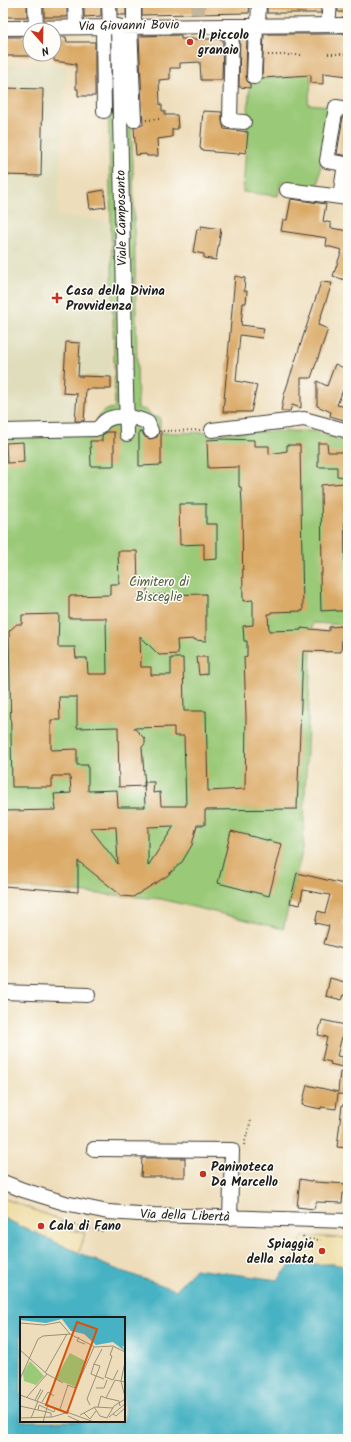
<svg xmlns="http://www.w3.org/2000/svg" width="351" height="1442" font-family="Kalam,sans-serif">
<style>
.built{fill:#dfddbb}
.green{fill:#9ac977;stroke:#5b724a}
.sand{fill:#eeda9e;stroke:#857b5d}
.water{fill:#46b2c3;stroke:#316770;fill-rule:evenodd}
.building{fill:#daa965;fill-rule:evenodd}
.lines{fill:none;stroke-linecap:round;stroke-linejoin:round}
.minor-tunnel{stroke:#c4b69a;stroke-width:14;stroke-dasharray:14 7;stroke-linecap:butt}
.minor-casing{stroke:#3c3934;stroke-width:16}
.path{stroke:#3c3934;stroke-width:2;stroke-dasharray:1 3;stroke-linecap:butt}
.minor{stroke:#fff;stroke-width:14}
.poi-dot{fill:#c8321e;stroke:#fdfcf7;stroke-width:1.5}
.labels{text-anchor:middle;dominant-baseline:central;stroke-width:3;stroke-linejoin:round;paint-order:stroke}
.street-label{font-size:13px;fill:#1c1c1c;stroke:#fdfcf7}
.poi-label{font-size:13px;font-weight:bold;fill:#1c1c1c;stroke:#fdfcf7;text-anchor:start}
.park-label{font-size:13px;fill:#4e6140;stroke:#fdfcf7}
.inset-road{fill:none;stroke:#9a907b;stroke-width:1}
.view{fill:#d4530e;fill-opacity:0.15;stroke:#d4530e;stroke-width:2}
.inset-edge{fill:none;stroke:#1c1c1c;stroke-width:2}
</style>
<rect width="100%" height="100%" fill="#fdfcf7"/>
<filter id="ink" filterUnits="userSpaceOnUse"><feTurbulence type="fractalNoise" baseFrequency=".025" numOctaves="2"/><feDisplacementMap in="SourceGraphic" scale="8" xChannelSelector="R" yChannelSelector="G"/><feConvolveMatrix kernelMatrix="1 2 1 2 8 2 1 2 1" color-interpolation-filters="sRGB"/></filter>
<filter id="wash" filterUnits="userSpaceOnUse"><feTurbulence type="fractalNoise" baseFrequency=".012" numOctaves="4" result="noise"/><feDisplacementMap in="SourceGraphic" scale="16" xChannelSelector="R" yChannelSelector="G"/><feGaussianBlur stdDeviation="0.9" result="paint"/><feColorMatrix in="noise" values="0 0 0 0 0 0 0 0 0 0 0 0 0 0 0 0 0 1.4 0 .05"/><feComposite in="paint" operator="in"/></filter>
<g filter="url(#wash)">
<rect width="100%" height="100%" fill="#eeddba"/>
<path class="built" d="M3,64L66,66L57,216L109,221L111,377L78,376L75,421L3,425Z"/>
<path class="green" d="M127,49L133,166L138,408L145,410L154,417H160V428L155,429V433L313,431L348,442V625L312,623L303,848L283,929L161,899L3,886V436L95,424C99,414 104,409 115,408L107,50Z
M310,74L311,83L308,104L328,106L318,188L281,182L278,196L243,192L250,80Z"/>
<path class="sand" d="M3,1198L63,1221L61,1228L85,1233L79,1253L3,1218Z
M303,1236L348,1238V1267L333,1264L290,1265Z"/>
<path class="water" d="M3,1218L110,1267L176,1290L195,1269L278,1280L290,1265L333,1264L348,1267V1439H3ZM21,1318H124V1421H21Z"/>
<g id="blocks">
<path class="building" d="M3,3H27V17H3Z
M44,3H67V17H44Z
M84,3H101V16L84,17Z
M118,3H126V15H118Z
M142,3H250L249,13L142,15Z
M267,3H321V13H267Z
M338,3H348V12H338Z
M240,34H247L246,77L247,81L250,84V88L239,87Z
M264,34H348V76L323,73V84L311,83V75L262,78Z
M181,35V39H223L222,80H201L200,62L180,63V68H170V79L159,80L160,105H162V111H165V115H177L178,129H172V137L157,139L158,156H147L146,154L136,155L134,128L143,125L139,36Z
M3,37H30V56H3Z
M54,37H66L67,42H95V96H78V89H76V64L54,61Z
M3,88L43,89L41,176L3,175Z
M203,111L222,112V121L224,129L248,132L246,153L239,152V154L213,152V151L201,150V148H200Z
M343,117H348V156L337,154Z
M104,190L106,207L90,209L88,193Z
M291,199L326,204L323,221L331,223V228L348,231V281L333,276L342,250L326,246L327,238L281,231L283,220H287Z
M201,226L221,229L216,260L204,258V254L193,252L197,229L201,230Z
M235,276L245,278L244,291H247L246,303H243L241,325L264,328L262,338L240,335L236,381L257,385L251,412H223Z
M321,282L332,283L318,325L328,329L311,378H301V408L292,405L290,411H281L284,395Z
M66,342L80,343L78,376L111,377V389H86L84,421H75L77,394L63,393Z
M335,364L348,370V377L337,405L348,407V421L330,416L331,412L317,406V381L327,386Z
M159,431H161V465L139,466V432H142L145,437L150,439L157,437Z
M107,432H114V466H91L90,441H102V435Z
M223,439L254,440V446H269V454L287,451V445H300L303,611L271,612V614H268L269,631L301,630V628L329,631V627L343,626L341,652L303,651L297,809L205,810V825H197L192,845L182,862L167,876L133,897L122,896L78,861V892L3,886L4,811L56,810L54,794L71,793L70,776H52V787H12L9,631L17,624H22V615L59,614L58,647H75L76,658H87L88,674H107L106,618H69V596L110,595V584H119L118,551H137L138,584L147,583V595L206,594V641L195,640V639L177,640L178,654L159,655L140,636L141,667H151V675H171V658H183L184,711H206L208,791L245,789L246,716L244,657L247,656V641H244L243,626L253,625V600L243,601L242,504L241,487H239V467L208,468L207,440ZM59,697H77V728L118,727L119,787L145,786L142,747L145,744V739L134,728L174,727V736H184L186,806H161L160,792L153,793L154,782H144L145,807H118L117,790L88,791V765H77V749L51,750V720H60ZM174,826L148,866V827ZM116,827L118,864L90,828Z
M23,442L24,462L7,463L6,443Z
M318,443H327L328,452H346V477L337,476V467H318Z
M344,483L345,574H347L348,611H336V610L321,611L320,574H322L321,485Z
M179,504H206V524H217V559L204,560V544L180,545Z
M197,657H207V674L199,675Z
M231,831L282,844L269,896L218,883Z
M297,873L348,885V906H346L343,925L348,926V931L343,949L324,944L329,926L315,923L318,911L325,913L330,895L303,890L300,905L290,903Z
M330,978L348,983V996L344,995L342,1000L326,996Z
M322,1020L345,1025L337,1056L343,1057L342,1067L330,1064L331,1062L322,1060L327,1037L318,1035Z
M340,1072L348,1073V1095L338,1094L336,1109L321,1107V1109L302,1105L307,1085L338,1092Z
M342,1105H348V1148L337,1147Z
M142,1158H185V1177H141Z
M300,1179L315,1182L347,1184L346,1193H343L342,1203L316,1202L314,1209L297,1207Z"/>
</g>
</g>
<g filter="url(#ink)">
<use href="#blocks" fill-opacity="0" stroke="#3c3934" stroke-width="1"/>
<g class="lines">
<path class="minor-tunnel" d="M198,3V14"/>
<defs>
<path id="minor" d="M35,3L36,28
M75,3L76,27
M109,3L110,27
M134,3V26
M258,25L259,3
M328,25L330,3
M118,26L127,434
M130,26L134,120
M232,26L230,121L244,122
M103,27L104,111
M3,28L348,25
M254,77L256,26
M287,190L348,198
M340,197L345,164L327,161L336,107L348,109
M212,430L304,419L348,431
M3,431L95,429C101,428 101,424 105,421C116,413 137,417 148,423L151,431
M3,992L88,995
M94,1149L232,1150L230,1218
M3,1182L23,1190L65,1203L108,1212L154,1215L348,1221"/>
</defs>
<use href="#minor" class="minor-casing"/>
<path class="path" d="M328,54H348
M268,55H302
M146,120L159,119
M163,431L201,430
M244,1145L251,1120
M62,1223L102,1231L104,1224
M303,1236L304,1239L321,1240"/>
<use href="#minor" class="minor"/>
</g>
</g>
<g class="poi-dot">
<circle cx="190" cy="42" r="4"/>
<path d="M55 292h4v4h4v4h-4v4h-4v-4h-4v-4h4z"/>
<circle cx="203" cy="1174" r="4"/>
<circle cx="41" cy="1226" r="4"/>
<circle cx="322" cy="1251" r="4"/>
</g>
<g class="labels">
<g class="street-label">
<text transform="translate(129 26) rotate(-1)">Via Giovanni Bovio</text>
<text transform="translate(122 218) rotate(-91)">Viale Camposanto</text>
<text transform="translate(185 1216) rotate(2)">Via della Libertà</text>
</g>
<g class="poi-label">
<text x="198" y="35">Il piccolo<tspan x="198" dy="15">granaio</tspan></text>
<text x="66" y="291">Casa della Divina<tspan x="66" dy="15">Provvidenza</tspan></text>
<text x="211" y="1167">Paninoteca<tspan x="211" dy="15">Da Marcello</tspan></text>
<text x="49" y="1226">Cala di Fano</text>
<text x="314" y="1244" text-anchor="end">Spiaggia<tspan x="314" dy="15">della salata</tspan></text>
</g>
<g class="park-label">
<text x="159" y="582">Cimitero di<tspan x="159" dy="15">Bisceglie</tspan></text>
</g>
</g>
<g transform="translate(20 1317)">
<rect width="105" height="105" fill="#eeddba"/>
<path d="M50,36L65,44L56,70L35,62ZM10,44L24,59L16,68L4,64L3,56Z" fill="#9ac977"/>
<path d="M0,0H105V30L102,29L105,34L93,25L76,28L64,17L51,14L42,2L26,6L0,3Z" fill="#46b2c3"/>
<path class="inset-road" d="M0,6L24,8L40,5L50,17L75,30L93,29L105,35M59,20L57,24L65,27M93,30L90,38L92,39L85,60L93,63L98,53M0,33L27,57L43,66M105,45L101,64L105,80M74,47L71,57L84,62M25,56L47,17M0,62L18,22L23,19L50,17M47,68L56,71L74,30M76,71H84L87,63M0,78L74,105M7,80L27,57M15,83L21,72M17,84L23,73M22,85L28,75L34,79M70,88L67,82L80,49L74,47L82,32M0,89L31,96V100M100,89L99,84L86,81L95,63L105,65M74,90L80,99L87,101M78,90L81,79L86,81M40,92L48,68M18,93L19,88L34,95L35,92M64,96L70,102L76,94M93,97L96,99L105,91M60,98L75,90L93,91M48,99L61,105M89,100L105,87M0,101L32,100L49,95M11,101L18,84M87,101L94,89L105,82M23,105L28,87"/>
<path class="view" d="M57,5L77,12L47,96L26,88Z"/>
<rect width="105" height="105" class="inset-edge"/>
</g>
<rect width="351" height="1442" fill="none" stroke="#fdfcf7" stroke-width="16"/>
<g transform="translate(42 42) rotate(160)"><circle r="19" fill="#fdfcf7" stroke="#a3a29f"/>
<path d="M0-3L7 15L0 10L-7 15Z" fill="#c8321e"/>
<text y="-6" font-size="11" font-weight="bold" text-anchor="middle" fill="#1c1c1c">N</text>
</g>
</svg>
